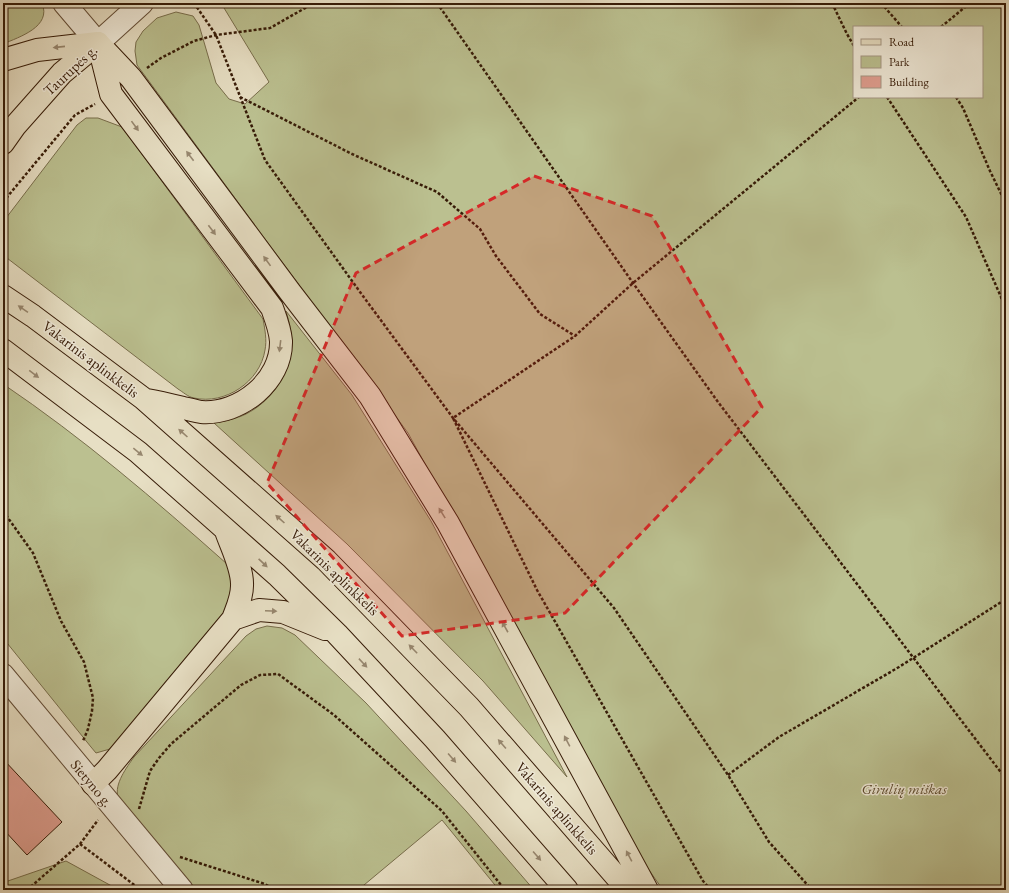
<svg xmlns="http://www.w3.org/2000/svg" width="1009" height="893" font-family="'EB Garamond',serif">
<style>
.green{fill:#bbc090;stroke:#786e4c;fill-rule:evenodd}
.building{fill:#e09f91;stroke:#361b07}
.lines{fill:none;stroke-linecap:round;stroke-linejoin:round}
.minor-casing{stroke:#624c36;stroke-width:24}
.major-casing{stroke:#361b07;stroke-width:24}
.highway-casing{stroke:#361b07;stroke-width:24}
.path{stroke:#361b07;stroke-width:2.5;stroke-dasharray:3 2;stroke-linecap:butt}
.minor{stroke:#efead9;stroke-width:22}
.major{stroke:#e7dfc4;stroke-width:22}
.highway{stroke:#e7dfc4;stroke-width:22}
.oneway{fill:#97876f}
.marked{fill:#d62828;fill-opacity:0.2;stroke:#d62828;stroke-width:3;stroke-dasharray:8 5;stroke-linejoin:round}
.labels{text-anchor:middle;dominant-baseline:central;stroke-width:3;stroke-linejoin:round;paint-order:stroke}
.street-label{font-size:15px;fill:#361b07;stroke:#efead9}
.park-label{font-size:15px;font-style:italic;fill:#5e4d30;stroke:#efead9}
</style>
<rect width="100%" height="100%" fill="#e7dfc4"/>
<filter id="stains"><feTurbulence type="fractalNoise" baseFrequency=".005" numOctaves="4"/><feColorMatrix values="0 0 0 0 .2 0 0 0 0 .09 0 0 0 0 .02 0 0 0 .5 -.17"/></filter>
<radialGradient id="worn" r=".72"><stop offset=".6" stop-color="#630" stop-opacity="0"/><stop offset="1" stop-color="#630" stop-opacity=".3"/></radialGradient>
<path class="green" d="M3,3H42C52,27 19,37 3,44Z
M221,3H1006V890H663L642,860L408,433L137,65L135,51L136,42L143,31L157,18L176,12L193,16L199,25L216,83L229,99L245,104L269,82ZM854,27H982V97H854Z
M86,118H98L122,127L263,319C265,330 267,340 265,350C260,382 225,405 194,398C188,397 183,392 178,389L3,255V222L77,125Z
M286,311L352,395L431,521L567,777L483,681L347,544L214,423C225,421 236,419 246,414C272,401 290,373 292,344C292,333 289,322 286,311Z
M3,384C83,438 155,500 227,564C236,583 233,592 225,611L110,749L96,753L91,747L3,638Z
M267,626L282,628L295,635L366,703L466,811L534,890H499L442,820L358,890H194L126,811C123,807 119,802 118,797C114,784 127,767 134,757L246,636L256,629Z
M66,861L119,890H4L5,882Z"/>
<path class="building" d="M3,759L62,822L27,855L3,829Z"/>
<g class="lines">
<defs>
<path id="minor" d="M64,3L98,43L142,3
M3,675L182,890"/>
<path id="major" d="M3,143L15,126L62,73L98,43"/>
<path id="highway" d="M98,43L131,78L290,292L370,396L448,523L647,890
M99,46L111,94L272,308C276,319 280,329 281,341C282,381 240,415 201,412C195,411 189,409 183,408C171,405 159,402 147,400
M3,60L37,50L98,43
M3,296L33,316L144,399L326,560L469,707L628,890
M3,350L138,452L224,528L277,575L337,634L435,739L567,890
M233,619L259,610L283,612L325,629
M93,784L107,770L233,619C237,608 242,598 242,586C243,569 231,546 226,531"/>
</defs>
<use href="#minor" class="minor-casing"/>
<use href="#major" class="major-casing"/>
<use href="#highway" class="highway-casing"/>
<path class="path" d="M194,3L216,35L265,160L360,292L453,418L614,608L728,775L769,842L812,890
M437,3L633,283L718,402L1006,779
M832,3L847,34L854,46
M881,3L902,27
M941,27L970,3
M147,68L161,58L194,41L216,35L270,28L314,3
M240,97L352,154L437,192L480,229L496,256L540,314L575,336
M887,97L966,217L1001,297L1006,315
M956,97L963,108L990,171L1006,204
M3,202L75,115L95,104
M3,511L33,553L61,621L84,662L93,698L92,711L88,729L83,741
M728,775L779,737L899,667L1006,599
M139,809L150,771L159,758L171,744L241,685L260,675L278,674L334,715L442,811L505,890
M80,844L141,890
M180,857L265,884L274,890
M27,890L80,844L98,820
M711,890L703,881L537,590L453,418L575,336L633,283L859,97"/>
<use href="#minor" class="minor"/>
<use href="#major" class="major"/>
<use href="#highway" class="highway"/>
</g>
<defs><path id="oneway-solid" d="M-6-.8H1V-3.2L6.5 0L1 3.2V.8H-6Z"/></defs>
<g class="oneway">
<use href="#oneway-solid" transform="translate(59 47) rotate(174)"/>
<use href="#oneway-solid" transform="translate(135 126) rotate(54)"/>
<use href="#oneway-solid" transform="translate(190 156) rotate(-127)"/>
<use href="#oneway-solid" transform="translate(212 230) rotate(53)"/>
<use href="#oneway-solid" transform="translate(267 261) rotate(-126)"/>
<use href="#oneway-solid" transform="translate(23 309) rotate(-146)"/>
<use href="#oneway-solid" transform="translate(280 346) rotate(97)"/>
<use href="#oneway-solid" transform="translate(34 374) rotate(37)"/>
<use href="#oneway-solid" transform="translate(183 433) rotate(-138)"/>
<use href="#oneway-solid" transform="translate(138 452) rotate(39)"/>
<use href="#oneway-solid" transform="translate(442 513) rotate(-122)"/>
<use href="#oneway-solid" transform="translate(280 519) rotate(-138)"/>
<use href="#oneway-solid" transform="translate(263 563) rotate(43)"/>
<use href="#oneway-solid" transform="translate(271 611) rotate(3)"/>
<use href="#oneway-solid" transform="translate(505 627) rotate(-119)"/>
<use href="#oneway-solid" transform="translate(413 649) rotate(-134)"/>
<use href="#oneway-solid" transform="translate(363 663) rotate(47)"/>
<use href="#oneway-solid" transform="translate(567 741) rotate(-118)"/>
<use href="#oneway-solid" transform="translate(502 744) rotate(-131)"/>
<use href="#oneway-solid" transform="translate(452 758) rotate(49)"/>
<use href="#oneway-solid" transform="translate(537 856) rotate(49)"/>
<use href="#oneway-solid" transform="translate(629 856) rotate(-118)"/>
</g>
<path class="marked" d="M534,176L652,216L762,407L565,613L402,636L267,483L356,273Z"/>
<g class="labels">
<g class="street-label">
<text transform="translate(70 70) rotate(-43)">Taurupės g.</text>
<text transform="translate(91 359) rotate(37)">Vakarinis aplinkkelis</text>
<text transform="translate(335 572) rotate(44)">Vakarinis aplinkkelis</text>
<text transform="translate(92 783) rotate(50)">Sietyno g.</text>
<text transform="translate(557 808) rotate(49)">Vakarinis aplinkkelis</text>
</g>
<g class="park-label">
<text x="904" y="788">Girulių miškas</text>
</g>
</g>
<rect width="1009" height="893" fill="none" stroke="#e7dfc4" stroke-width="16"/>
<rect x="4" y="4" width="1001" height="885" fill="none" stroke="#361b07" stroke-width="2"/>
<rect x="8" y="8" width="993" height="877" fill="none" stroke="#361b07"/>
<rect x="853" y="26" width="130" height="72" fill="#efead9" stroke="#a59785"/>
<rect x="861" y="39" width="20" height="6" fill="#e7dfc4" stroke="#a59785"/>
<text x="889" y="46" font-size="12" fill="#361b07">Road</text>
<rect x="861" y="56" width="20" height="12" fill="#bbc090" stroke="#a59785"/>
<text x="889" y="66" font-size="12" fill="#361b07">Park</text>
<rect x="861" y="76" width="20" height="12" fill="#e09f91" stroke="#a59785"/>
<text x="889" y="86" font-size="12" fill="#361b07">Building</text>
<rect width="100%" height="100%" filter="url(#stains)"/>
<rect width="100%" height="100%" fill="url(#worn)"/>
</svg>
